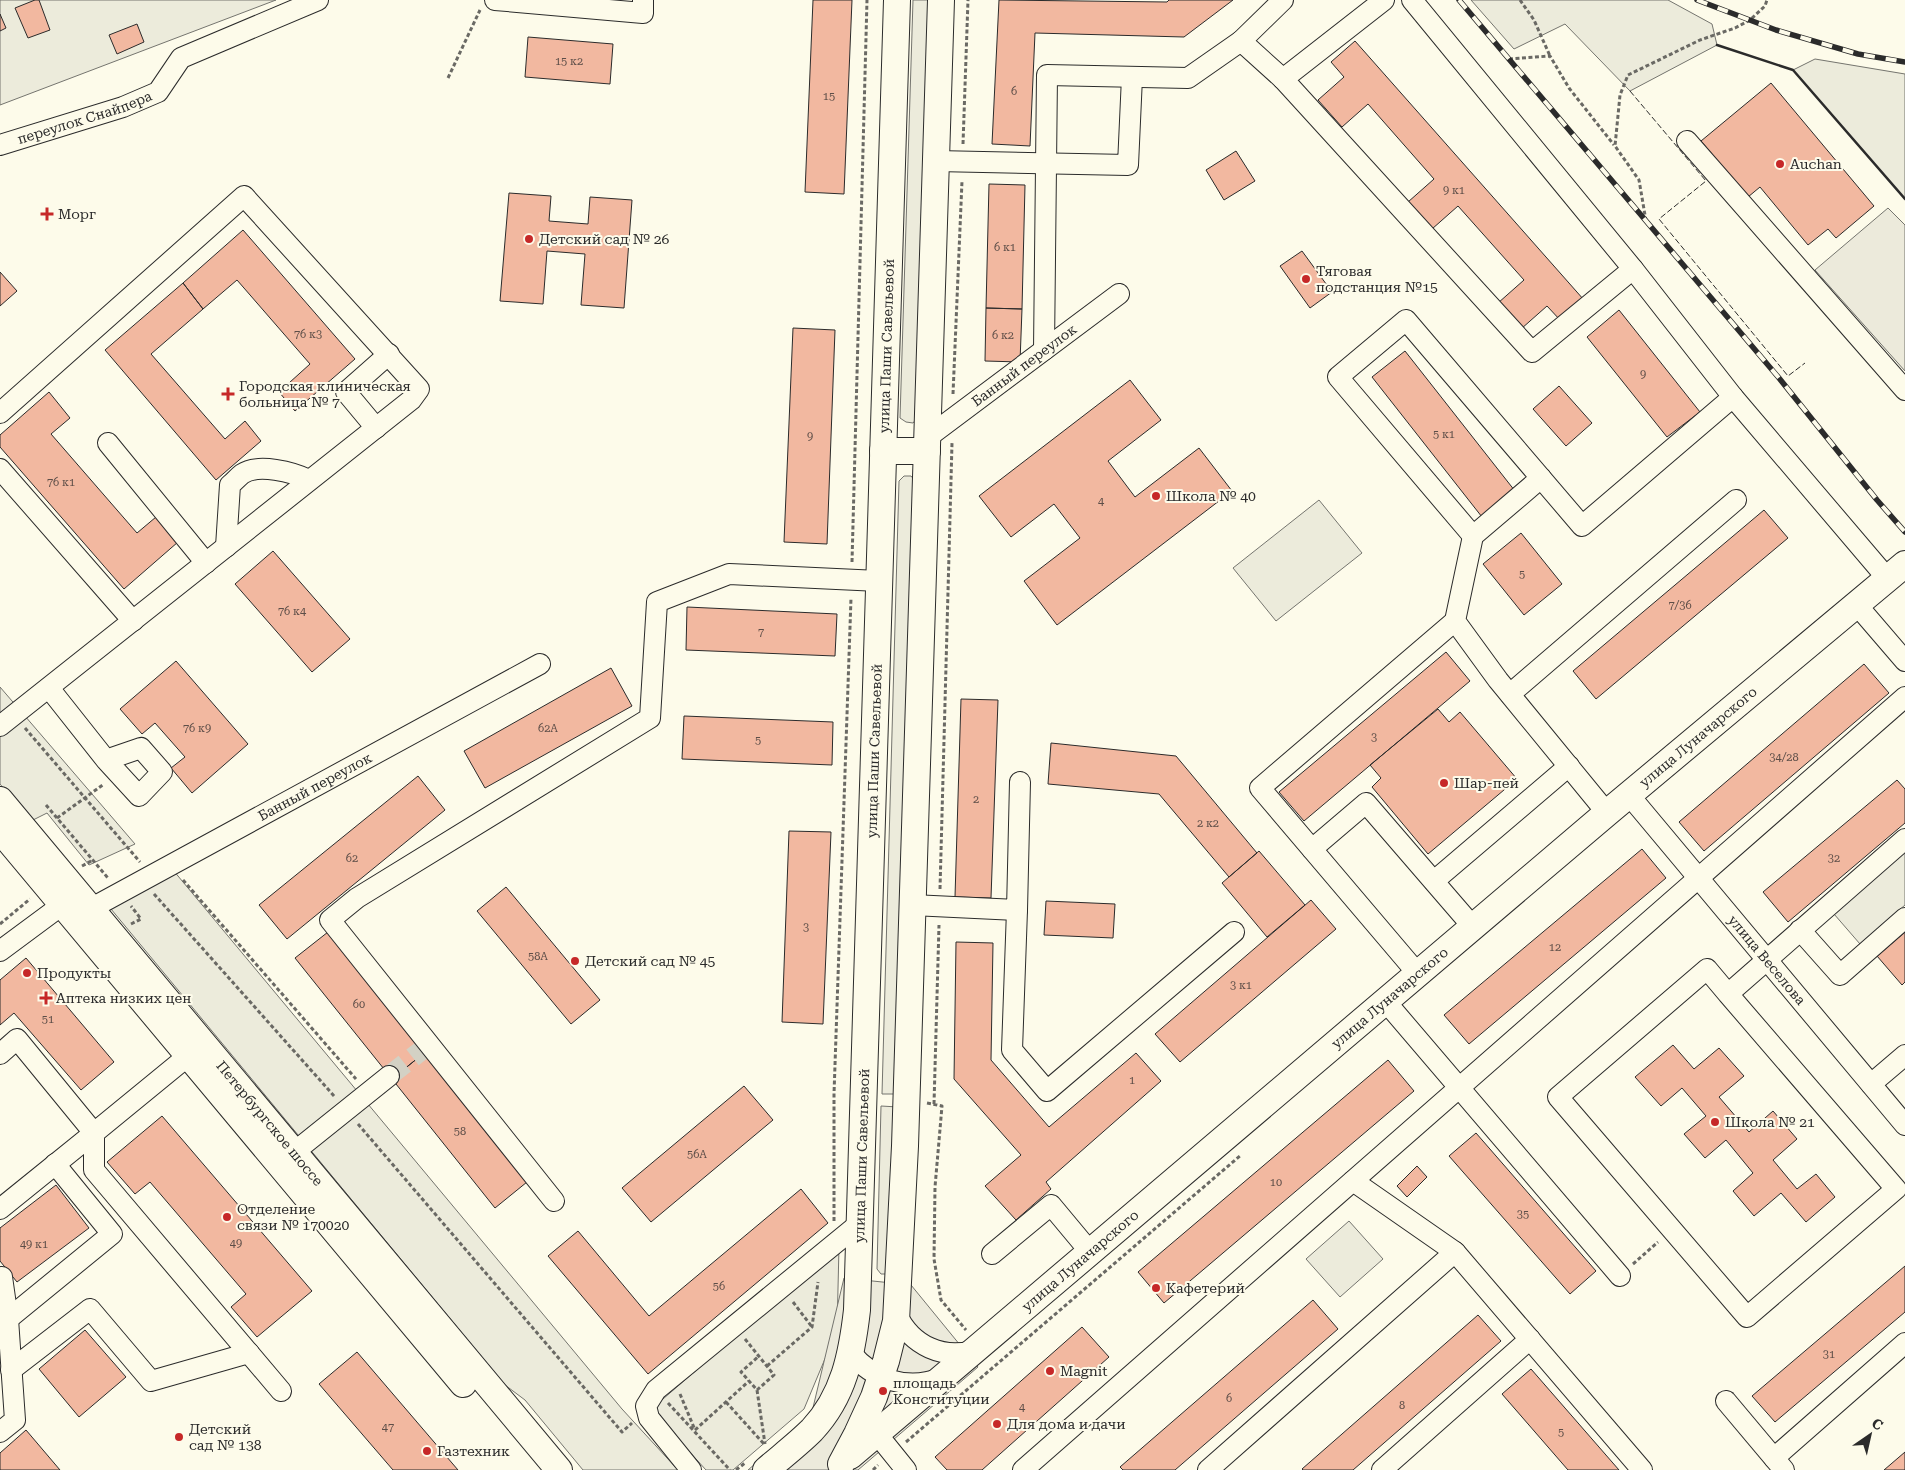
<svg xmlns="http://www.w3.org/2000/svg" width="1905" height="1470" font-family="'Roboto Serif',serif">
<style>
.green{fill:#ecebdb;stroke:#74746e}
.parking{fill:#eceadb;stroke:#74746e}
.building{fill:#f2b8a0;stroke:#2b2b2b}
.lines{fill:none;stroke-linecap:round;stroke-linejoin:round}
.minor-tunnel{stroke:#d3d1c4;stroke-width:20;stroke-dasharray:20 10;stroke-linecap:butt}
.minor-casing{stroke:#2b2b2b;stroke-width:22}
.major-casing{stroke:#2b2b2b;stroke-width:28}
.path{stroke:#6a6964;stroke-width:3;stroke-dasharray:4 2.5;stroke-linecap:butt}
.minor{stroke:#fdfbea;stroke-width:20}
.major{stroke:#fdfbea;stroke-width:26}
.rail-casing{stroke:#2b2b2b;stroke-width:5.5}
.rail{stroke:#fdfbea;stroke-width:4;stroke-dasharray:11;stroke-linecap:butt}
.fence{stroke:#2b2b2b;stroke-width:1;stroke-dasharray:6 2.5;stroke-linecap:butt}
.wall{stroke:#2b2b2b;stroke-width:2.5}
.poi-dot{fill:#c62828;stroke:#fdfbea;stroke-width:2}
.labels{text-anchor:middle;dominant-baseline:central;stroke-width:4;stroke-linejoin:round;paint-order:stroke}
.number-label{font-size:11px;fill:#5d4e48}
.street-label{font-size:14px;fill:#2b2b2b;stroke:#fdfbea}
.poi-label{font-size:14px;fill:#2b2b2b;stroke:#fdfbea;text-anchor:start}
</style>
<rect width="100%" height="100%" fill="#fdfbea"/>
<path class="green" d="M0,0H276L0,105Z
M913,0H931L918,417L913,423L906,422L900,418Z
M1471,0H1668L1712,24L1717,45L1630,91L1565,24L1514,49Z
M1815,59L1905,74V199L1793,70Z
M904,476H911L916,482L899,1094H882L899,481Z
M1319,500L1362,553L1276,621L1233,568Z
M0,687L135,844L89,865L47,813L31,821L0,784Z
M1905,852V905L1860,944L1834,914Z
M173,870L622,1409L678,1470H583L525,1400L505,1385L111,909Z
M881,1106L898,1107L889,1274H881L877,1269Z
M1349,1221L1383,1259L1340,1297L1306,1259Z
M839,1247L837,1330L804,1409L733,1470H706L655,1414L656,1405Z"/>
<path class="parking" d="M1888,208L1905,225V371L1815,270Z
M844,1278L911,1285L978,1367L858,1470H748L811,1416Z"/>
<path class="building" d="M35,0H39L50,30L28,38L15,8Z
M813,0H852L844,194L805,192Z
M999,0L1167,2L1169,0H1233L1184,37L1035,33L1030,146L992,144Z
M0,14L6,28L0,31Z
M137,24L144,42L117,54L109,35Z
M528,37L613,44L610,84L525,77Z
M1355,41L1584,300L1561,321L1547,306L1521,329L1498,303L1524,280L1458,206L1432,229L1408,202L1434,179L1368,104L1342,127L1318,100L1344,77L1331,62Z
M1771,83L1874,206L1836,238L1828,229L1808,245L1760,187L1748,197L1701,141Z
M1236,151L1255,181L1224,200L1206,170Z
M989,184L1025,185L1022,309L986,308Z
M509,193L551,196L549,221L588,224L590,197L632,200L624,308L581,305L585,254L547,251L543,304L500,301Z
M243,230L355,359L295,411L279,392L310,364L237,280L203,309L183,283Z
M1302,251L1332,292L1310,308L1280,266Z
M0,272L17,291L0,306Z
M183,283L203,309L151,354L225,439L245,421L261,441L216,480L105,350Z
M986,308L1022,309L1020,362L985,361Z
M1619,310L1700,412L1667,437L1587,337Z
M793,328L835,330L827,544L784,542Z
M1405,351L1515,491L1482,517L1372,377Z
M1130,380L1161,420L1108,461L1135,497L1199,448L1232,491L1057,625L1024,581L1080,538L1054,504L1011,537L979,496Z
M1559,386L1592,423L1566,446L1533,409Z
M49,392L70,418L51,434L137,533L156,517L178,542L124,589L0,447V435Z
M1764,510L1788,538L1596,699L1573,671Z
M1521,533L1562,584L1524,615L1483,564Z
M273,551L350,639L312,672L235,584Z
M687,607L837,614L835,656L686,650Z
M1446,652L1470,681L1304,821L1279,792Z
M176,661L248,744L192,793L171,768L185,757L155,723L142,734L120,709Z
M1864,664L1889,693L1704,851L1679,822Z
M611,668L632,706L485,788L464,751Z
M961,699L998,700L991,898L955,897Z
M1438,709L1449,722L1460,712L1517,779L1428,854L1372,787L1381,778L1370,765Z
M684,716L833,722L832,765L682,759Z
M1051,743L1176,756L1257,853L1229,877L1159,794L1048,784Z
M418,776L445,810L287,939L259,905Z
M1897,780L1905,789V823L1788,922L1763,892Z
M789,831L831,832L823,1024L782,1022Z
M1642,849L1666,878L1469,1044L1444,1015Z
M1259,851L1305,905L1267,937L1222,883Z
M506,887L600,1000L571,1024L477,911Z
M1311,900L1336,929L1180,1062L1155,1034Z
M1046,901L1115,904L1113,938L1044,935Z
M328,932L424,1053L392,1079L295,958Z
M1905,932V982L1902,985L1877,956Z
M956,942L993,943L991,1060L1049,1127L1136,1053L1161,1081L1046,1182L1051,1189L1016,1220L985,1186L1021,1155L954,1079Z
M26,958L114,1062L81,1090L14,1013L0,1025V980Z
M1673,1045L1694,1069L1719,1048L1744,1076L1719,1097L1749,1132L1773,1111L1797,1139L1773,1160L1797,1189L1816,1174L1835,1197L1806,1222L1781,1193L1754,1216L1733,1191L1753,1173L1726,1140L1705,1158L1684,1134L1706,1116L1682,1088L1661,1106L1635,1077Z
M424,1053L527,1182L495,1208L392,1079Z
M1388,1060L1414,1091L1164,1303L1138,1272Z
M744,1086L773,1120L651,1222L622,1188Z
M162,1116L312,1291L257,1337L231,1307L246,1294L150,1182L135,1194L107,1162Z
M1476,1133L1596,1271L1570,1294L1449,1156Z
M1417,1166L1427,1177L1407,1197L1397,1186Z
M56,1185L89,1228L17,1282L0,1261V1228Z
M801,1189L828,1223L648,1374L548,1256L578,1231L649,1316Z
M1905,1266V1312L1775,1422L1752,1396Z
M1313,1300L1338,1329L1175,1470H1123L1120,1467Z
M1478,1315L1501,1341L1353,1470H1303L1302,1469Z
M1082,1327L1109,1357L982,1470H947L935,1457Z
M85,1330L126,1377L79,1417L39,1369Z
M357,1352L458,1470H393L319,1384Z
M1531,1369L1619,1470H1568L1502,1394Z
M26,1430L60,1470H0V1453Z
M1905,1452V1470H1884Z"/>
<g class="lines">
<path class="minor-tunnel" d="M389,1076L422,1050"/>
<defs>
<g id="minor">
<path d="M495,0L643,13V0"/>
<path d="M1384,0L1283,79L1532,352L1633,269"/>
<path d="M1412,0L1633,269L1733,397"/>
<path d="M1241,41L1283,0"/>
<path d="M1687,141L1905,390"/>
<path id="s1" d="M0,145L123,107L158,92L181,58L318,0"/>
<path d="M936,161L1128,165L1132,77"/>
<path d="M1044,350L1047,75L1188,78L1241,41L1283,79"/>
<path d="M0,413L244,196L419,389L411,400L0,726"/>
<path d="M376,428L346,392L389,354"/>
<path id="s2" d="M928,437L1119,294"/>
<path d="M108,443L206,563"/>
<path d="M0,469L133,621"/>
<path d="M1541,478L1473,536L1455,621L1498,680L1607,813"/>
<path d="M1473,536L1338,377L1406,320L1582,526L1733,397L1887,578"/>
<path d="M226,547L230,485C234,482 238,477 242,474C258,463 293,472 309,480"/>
<path d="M1856,604L1905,661"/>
<path d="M49,688L106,760L139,796L162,772L141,748L106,760"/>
<path d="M1510,694L1736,500"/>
<path id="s3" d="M1629,795L1905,1125"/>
<path d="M1312,849L1366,803L1473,927"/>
<path d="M1434,881L1569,766"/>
<path d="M912,905L1017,910L1020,782"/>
<path id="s4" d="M90,909L540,664"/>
<path d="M1017,910L1012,1050L1047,1091L1234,932"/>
<path d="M1800,930L1840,975L1905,918"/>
<path d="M0,951L62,905"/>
<path d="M1418,974L1260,788L1455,621"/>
<path d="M1728,994L1896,1189L1747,1317L1558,1097L1707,969L1728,994L1905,839"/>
<path d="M1386,1002L1620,1276"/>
<path d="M0,1054L17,1039L94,1133L188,1056"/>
<path d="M1871,1084L1905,1055"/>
<path d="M94,1133V1170L281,1391"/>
<path d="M293,1153L389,1076"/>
<path d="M1353,1181L1455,1252"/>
<path d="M554,1201L330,920L357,898L650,718L657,602L729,574L879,581"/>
<path d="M0,1209L94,1133"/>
<path d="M992,1254L1051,1205L1091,1253"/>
<path d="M897,1315C912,1346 943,1360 976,1350"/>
<path d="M8,1319L112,1234L55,1164"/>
<path d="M851,1353C873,1380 908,1391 941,1378"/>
<path d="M11,1370L90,1309L151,1381L249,1353"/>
<path d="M1726,1401L1784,1470"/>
<path d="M0,1432L15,1420L8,1319L2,1277"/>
<path d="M877,1434L906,1470"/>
<path d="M1774,1458L1905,1343"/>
<path d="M691,1470L649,1418L646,1406L656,1390L860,1223"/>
<path d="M1023,1470L1905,697"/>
<path d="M1208,1470L1455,1252L1642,1470"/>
<path d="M1382,1470L1530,1339"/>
</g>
<g id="major">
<path d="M883,451H927"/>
<path id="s5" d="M0,800L559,1470"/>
<path d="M0,830L463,1384"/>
<path id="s6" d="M850,1456L1607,813L1905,564"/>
<path d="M841,1464L857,1434L874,1397L886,1361L896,1321L905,1146L941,0"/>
<path id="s7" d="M766,1470C781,1457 798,1444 812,1430C844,1396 852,1354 857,1310L897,0"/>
</g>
</defs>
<use href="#minor" class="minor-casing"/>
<use href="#major" class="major-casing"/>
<path class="path" d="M1520,0L1534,20L1550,56
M1509,59L1550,56L1569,88L1614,145
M448,78L480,10
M963,144L968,0
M1646,221L1639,180L1615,146L1620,95L1628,75L1700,40L1735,28L1750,20L1765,6L1767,0
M953,394L962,181
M852,562L867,0
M25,728L140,862
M46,805L108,878
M57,818L104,784
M82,866L93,860
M183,880L356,1079
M940,889L952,443
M154,894L335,1097
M0,924L30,899
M131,924L141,919L131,906
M927,1103L942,1106L935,1187L934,1259L941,1300L966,1330
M934,1104L939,925
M358,1124L622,1432L632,1423
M834,1221V1094L851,598
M1633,1264L1658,1242
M793,1302L812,1327
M745,1339L774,1375L757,1390L741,1372L759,1356
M767,1366L812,1327L818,1282
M757,1390L765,1444
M680,1394L695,1430L749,1381
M726,1402L764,1444
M668,1403L730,1470
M906,1442L1241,1155
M736,1470L745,1463
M873,1470L878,1465"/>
<use href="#minor" class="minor"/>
<use href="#major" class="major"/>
<defs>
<path id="rail" d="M1459,0L1779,378L1877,500L1905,532
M1697,0L1776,30L1858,54L1905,62"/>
</defs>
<use href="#rail" class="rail-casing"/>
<use href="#rail" class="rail"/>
<path class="fence" d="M1630,91L1706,181L1659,219L1788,376L1805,363"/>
<path class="wall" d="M1717,45L1793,70L1905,199"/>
</g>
<g class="poi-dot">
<circle cx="1780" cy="164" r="5"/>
<path d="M44.5 206.5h5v5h5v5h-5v5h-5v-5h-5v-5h5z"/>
<circle cx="529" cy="239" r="5"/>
<circle cx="1306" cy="279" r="5"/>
<path d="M225.5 386.5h5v5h5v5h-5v5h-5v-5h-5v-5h5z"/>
<circle cx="1156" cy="496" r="5"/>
<circle cx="1444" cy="783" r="5"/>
<circle cx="575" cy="961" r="5"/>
<circle cx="27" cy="973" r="5"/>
<path d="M43.5 990.5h5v5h5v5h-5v5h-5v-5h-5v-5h5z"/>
<circle cx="1715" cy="1122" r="5"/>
<circle cx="227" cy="1217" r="5"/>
<circle cx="1156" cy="1288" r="5"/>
<circle cx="1050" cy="1371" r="5"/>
<circle cx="883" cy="1391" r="5"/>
<circle cx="997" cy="1424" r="5"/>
<circle cx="179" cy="1437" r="5"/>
<circle cx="427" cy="1451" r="5"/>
</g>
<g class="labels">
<g class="number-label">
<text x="569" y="61">15 к2</text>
<text x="1014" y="91">6</text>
<text x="829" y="96">15</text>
<text x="1454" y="190">9 к1</text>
<text x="1005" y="247">6 к1</text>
<text x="308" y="334">76 к3</text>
<text x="1003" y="335">6 к2</text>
<text x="1643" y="374">9</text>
<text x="1444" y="434">5 к1</text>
<text x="810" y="436">9</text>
<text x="61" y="482">76 к1</text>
<text x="1101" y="501">4</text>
<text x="1522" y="574">5</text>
<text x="1680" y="605">7/36</text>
<text x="292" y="611">76 к4</text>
<text x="761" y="632">7</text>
<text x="197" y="728">76 к9</text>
<text x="548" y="728">62А</text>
<text x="1374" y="737">3</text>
<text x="758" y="740">5</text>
<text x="1784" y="757">34/28</text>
<text x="976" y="799">2</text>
<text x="1208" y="823">2 к2</text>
<text x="352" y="858">62</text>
<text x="1834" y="858">32</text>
<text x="806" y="927">3</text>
<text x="1555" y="947">12</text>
<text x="538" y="956">58А</text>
<text x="1241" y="985">3 к1</text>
<text x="359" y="1004">60</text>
<text x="48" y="1019">51</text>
<text x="1132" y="1080">1</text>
<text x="460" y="1131">58</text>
<text x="697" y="1154">56А</text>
<text x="1276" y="1182">10</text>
<text x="1523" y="1214">35</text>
<text x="236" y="1243">49</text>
<text x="34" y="1244">49 к1</text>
<text x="719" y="1286">56</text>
<text x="1829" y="1354">31</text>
<text x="1229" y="1398">6</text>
<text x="1402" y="1405">8</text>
<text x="1022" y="1407">4</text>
<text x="388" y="1427">47</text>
<text x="1561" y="1432">5</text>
</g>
<g class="street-label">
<text stroke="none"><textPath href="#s1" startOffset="89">переулок Снайпера</textPath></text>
<text stroke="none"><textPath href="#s7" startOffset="1156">улица Паши Савельевой</textPath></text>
<text stroke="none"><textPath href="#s2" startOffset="120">Банный переулок</textPath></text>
<text stroke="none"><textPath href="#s6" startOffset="1112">улица Луначарского</textPath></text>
<text stroke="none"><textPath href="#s7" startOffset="751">улица Паши Савельевой</textPath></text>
<text stroke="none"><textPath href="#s4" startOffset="256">Банный переулок</textPath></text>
<text stroke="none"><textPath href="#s3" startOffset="215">улица Веселова</textPath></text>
<text stroke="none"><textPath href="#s6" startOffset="708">улица Луначарского</textPath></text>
<text stroke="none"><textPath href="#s5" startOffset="421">Петербургское шоссе</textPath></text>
<text stroke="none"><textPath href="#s7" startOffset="346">улица Паши Савельевой</textPath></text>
<text stroke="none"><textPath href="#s6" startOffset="302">улица Луначарского</textPath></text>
</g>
<g class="poi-label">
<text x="1790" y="164">Auchan</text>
<text x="58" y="214">Морг</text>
<text x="539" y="239">Детский сад № 26</text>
<text x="1316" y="271">Тяговая<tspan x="1316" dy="16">подстанция №15</tspan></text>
<text x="239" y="386">Городская клиническая<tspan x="239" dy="16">больница № 7</tspan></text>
<text x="1166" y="496">Школа № 40</text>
<text x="1454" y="783">Шар-пей</text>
<text x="585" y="961">Детский сад № 45</text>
<text x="37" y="973">Продукты</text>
<text x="56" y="998">Аптека низких цен</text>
<text x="1725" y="1122">Школа № 21</text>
<text x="237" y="1209">Отделение<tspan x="237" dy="16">связи № 170020</tspan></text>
<text x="1166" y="1288">Кафетерий</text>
<text x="1060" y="1371">Magnit</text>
<text x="893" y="1383">площадь<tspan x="893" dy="16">Конституции</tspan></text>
<text x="1007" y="1424">Для дома и дачи</text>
<text x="189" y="1429">Детский<tspan x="189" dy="16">сад № 138</tspan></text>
<text x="437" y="1451">Газтехник</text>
</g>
</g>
<g transform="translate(1870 1435) rotate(34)" stroke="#fdfbea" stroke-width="4" paint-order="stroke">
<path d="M0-4L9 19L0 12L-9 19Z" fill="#2b2b2b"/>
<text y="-8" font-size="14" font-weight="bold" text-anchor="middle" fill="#2b2b2b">С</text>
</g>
</svg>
